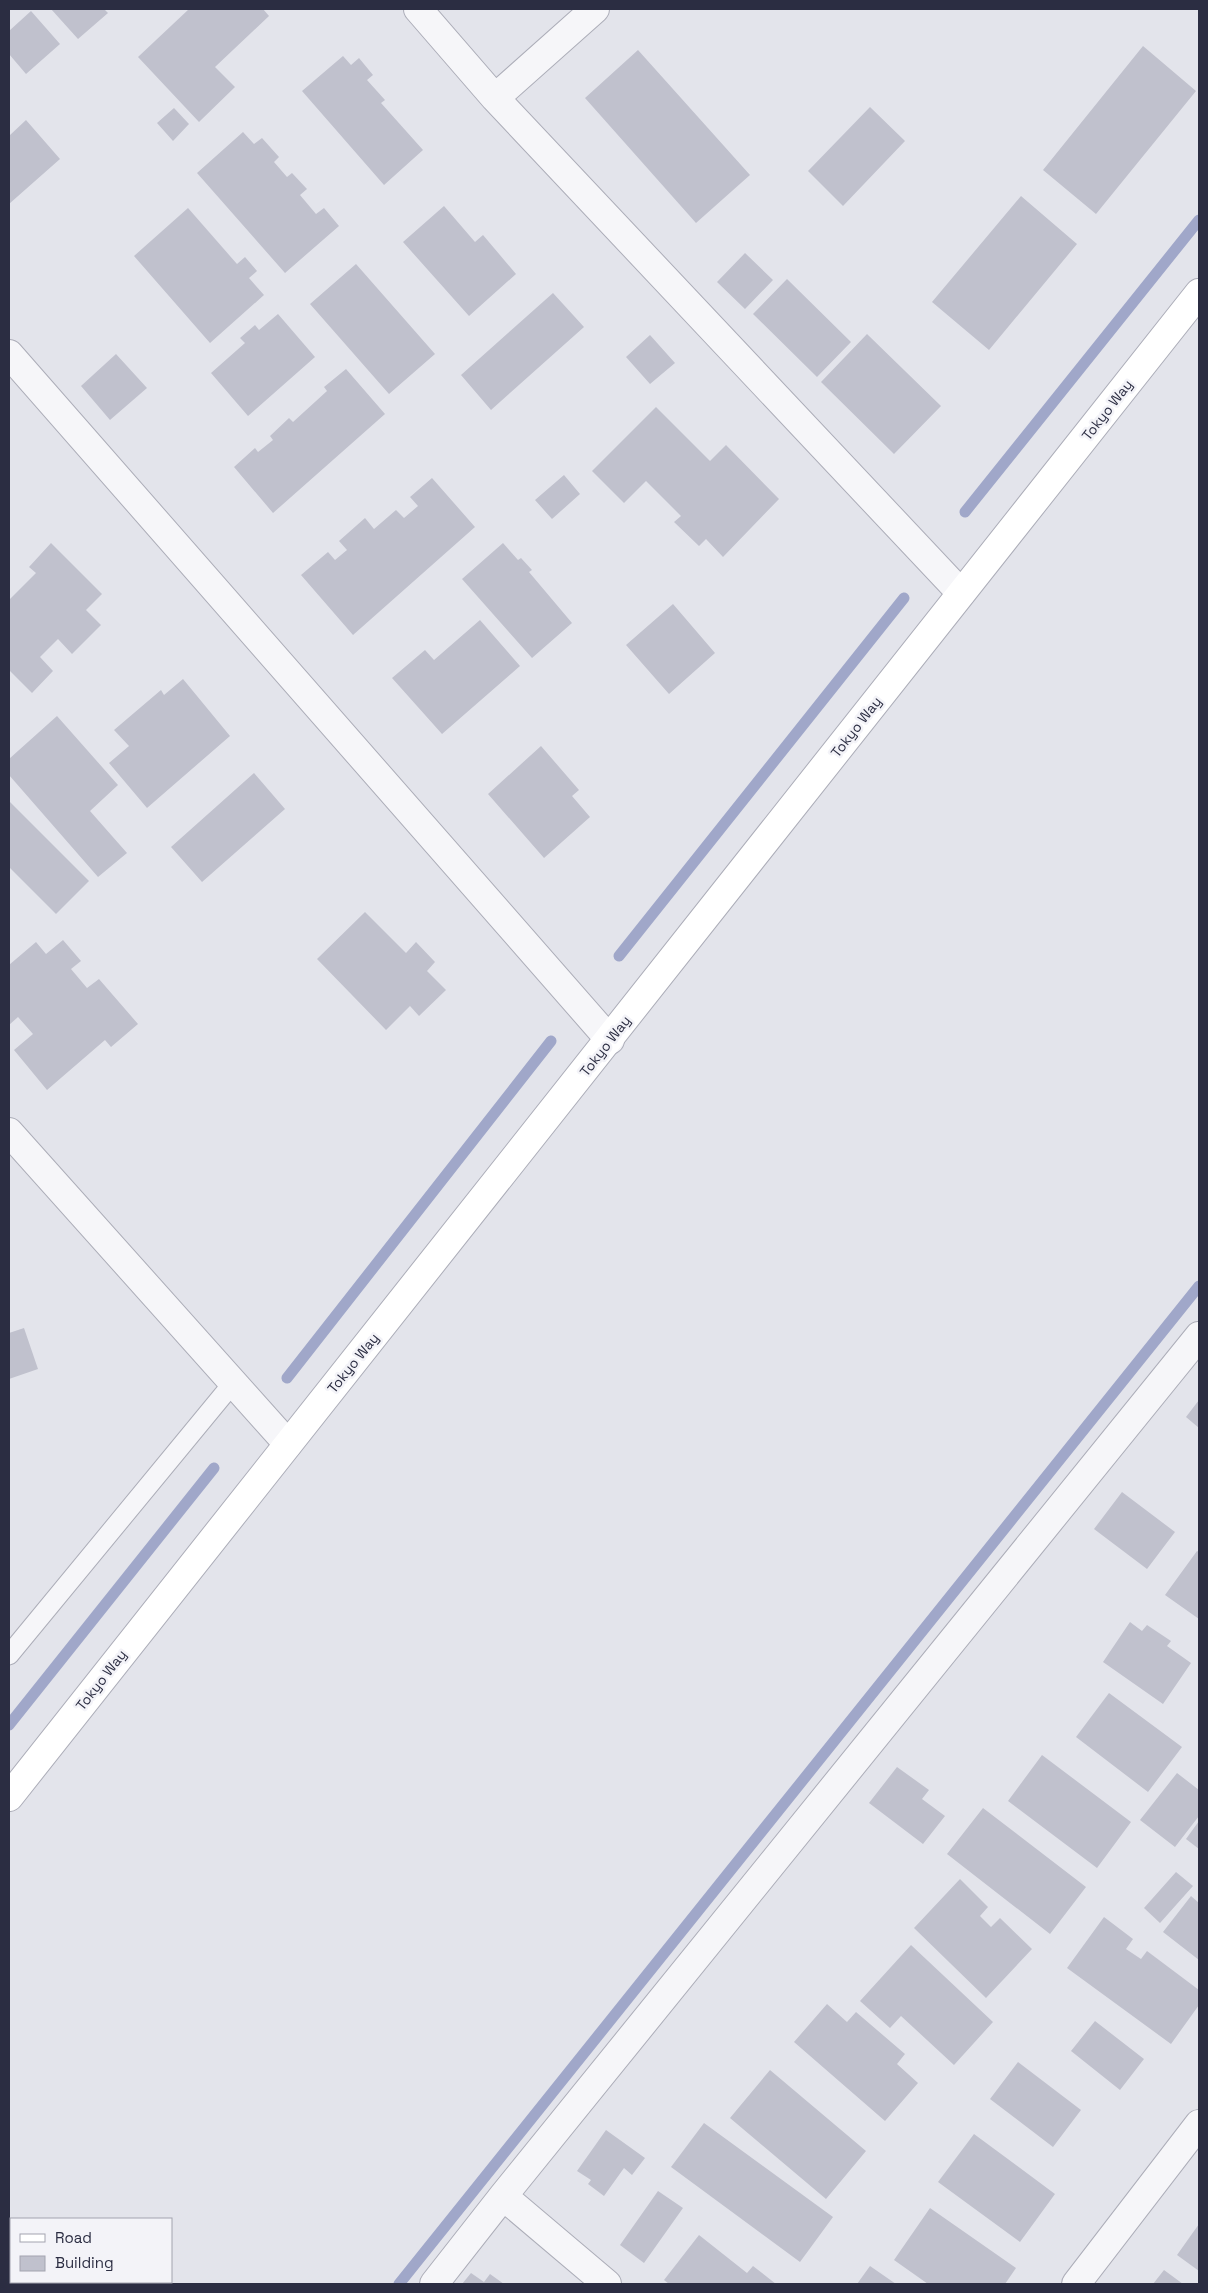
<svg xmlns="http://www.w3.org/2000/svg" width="1208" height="2293" font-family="'Space Grotesk',sans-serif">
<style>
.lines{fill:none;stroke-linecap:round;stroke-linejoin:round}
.stream{stroke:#a0a7c9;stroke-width:11}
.building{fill:#c0c1cd}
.lane-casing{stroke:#acadb8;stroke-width:21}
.street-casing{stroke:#acadb8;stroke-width:30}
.secondary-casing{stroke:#acadb8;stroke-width:30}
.lane{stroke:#f6f6f9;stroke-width:19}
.street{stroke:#f6f6f9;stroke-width:28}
.secondary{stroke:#fff;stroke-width:28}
.labels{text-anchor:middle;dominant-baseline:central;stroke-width:5;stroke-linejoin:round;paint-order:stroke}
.street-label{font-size:14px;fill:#2b2d42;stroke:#f3f3f8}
</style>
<rect width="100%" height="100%" fill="#e3e4eb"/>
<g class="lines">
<path class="stream" d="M965,512L1199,220
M619,956L904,598
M287,1378L551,1041
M9,1725L214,1468
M399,2284L1199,1286"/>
</g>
<path class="building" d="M51,9H104L108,13L78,39Z
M189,9H263L269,16L215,67L235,87L199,122L138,57Z
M31,11L60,44L26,74L9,54V31Z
M1143,46L1196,91L1096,214L1043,170Z
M638,50L750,175L696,223L585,98Z
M343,56L351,65L359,58L373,75L367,80L385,100L381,103L423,150L384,185L302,91Z
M870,107L905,141L843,206L808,171Z
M174,108L189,124L173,141L157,123Z
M26,120L60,159L9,204V136Z
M243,132L254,144L262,138L279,157L274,162L287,177L292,173L307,189L300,195L316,214L324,208L339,226L285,273L197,173Z
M1021,196L1077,244L989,350L932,302Z
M444,206L475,242L483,235L516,274L469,316L403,242Z
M188,208L237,264L245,257L257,271L249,278L264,295L210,343L134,256Z
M745,253L773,280L745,309L717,282Z
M356,264L435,354L389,394L310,304Z
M787,279L851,342L817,377L753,314Z
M553,293L584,327L491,410L461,375Z
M278,314L315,357L248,416L211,373L245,343L240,338L255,325L259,330Z
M867,334L941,406L894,454L821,382Z
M650,335L675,363L650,384L626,357Z
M116,354L147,388L110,420L81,386Z
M346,369L385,414L273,513L234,467L255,448L258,452L273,440L270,436L289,418L293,422L327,391L324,387Z
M656,407L710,461L726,445L779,499L723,557L706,539L699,546L674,522L681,516L646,481L624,503L592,471Z
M564,475L580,494L552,519L535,500Z
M432,478L475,527L353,635L301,575L328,552L335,560L347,550L339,541L365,518L374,529L396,510L404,518L418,506L410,497Z
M51,543L102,594L86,610L101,625L72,654L58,639L40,657L53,671L32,693L9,670V600L36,573L29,567Z
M503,543L518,560L521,558L532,570L529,572L572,623L532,658L462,579Z
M673,604L715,653L669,694L626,645Z
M480,620L520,666L442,734L392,678L425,650L434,660Z
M183,679L230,736L147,808L109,763L129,746L114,730L161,690L164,695Z
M57,716L118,785L90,811L127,853L98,877L9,775V759Z
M541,746L579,790L572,796L590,817L544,858L488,794Z
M254,773L285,809L202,882L171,847Z
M9,801L89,881L56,914L9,867Z
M365,912L406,953L416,942L435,962L427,971L446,990L419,1016L410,1006L386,1030L317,959Z
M63,940L81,961L71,969L87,988L99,979L138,1024L111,1047L105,1040L47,1090L14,1050L33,1034L18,1017L9,1025V965L36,942L46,954Z
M24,1328L38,1369L9,1379V1333Z
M1199,1400V1428L1186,1417Z
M1122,1492L1175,1532L1147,1569L1094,1529Z
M1197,1551L1199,1552V1619L1165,1595Z
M1130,1622L1142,1631L1147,1625L1171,1641L1167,1646L1191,1663L1163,1704L1103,1662Z
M1109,1693L1182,1747L1148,1792L1076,1737Z
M1042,1755L1131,1822L1097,1868L1008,1801Z
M897,1767L929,1790L922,1799L945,1816L923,1844L869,1803Z
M1177,1773L1199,1790V1816L1175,1847L1140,1820Z
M983,1808L1086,1887L1050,1934L947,1854Z
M1199,1821V1849L1186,1839Z
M1176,1872L1193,1886L1160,1923L1144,1908Z
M960,1879L988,1907L980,1916L991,1927L1000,1918L1032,1949L986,1998L914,1928Z
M1191,1896L1199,1903V1960L1163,1932Z
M1104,1917L1133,1939L1126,1949L1141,1959L1147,1951L1199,1990V2005L1171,2044L1067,1968Z
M911,1945L993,2022L954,2065L901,2016L890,2028L860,2001Z
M827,2004L847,2022L856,2012L905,2054L897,2064L918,2083L885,2121L794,2042Z
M1095,2021L1144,2059L1120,2090L1071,2051Z
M1018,2062L1081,2110L1053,2147L990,2099Z
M770,2070L866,2151L826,2199L730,2118Z
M704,2123L833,2217L800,2262L671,2167Z
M606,2130L645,2158L632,2175L624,2168L604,2196L588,2184L591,2180L577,2171Z
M974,2134L1055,2194L1020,2242L938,2182Z
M658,2191L683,2208L644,2263L620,2245Z
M930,2208L1016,2268L1005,2284H928L894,2260Z
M1199,2224V2271L1177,2255Z
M699,2235L747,2273L753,2266L776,2284H669L664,2280Z
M870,2266L896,2284H857Z
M1164,2270L1183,2284H1153Z
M471,2273L484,2282L490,2274L504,2284H462Z"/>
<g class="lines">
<defs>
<path id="lane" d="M9,1655L233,1383"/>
<path id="street" d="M418,9L495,98L961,593
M495,98L595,9
M9,354L610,1040
M9,1132L288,1444
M503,2196L607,2284
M434,2284L503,2196L1199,1336
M1076,2284L1199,2124"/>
<path id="secondary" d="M9,1797L1199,293"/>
</defs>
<use href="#lane" class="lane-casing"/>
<use href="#street" class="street-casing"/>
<use href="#secondary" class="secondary-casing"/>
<use href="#lane" class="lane"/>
<use href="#street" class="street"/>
<use href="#secondary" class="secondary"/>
</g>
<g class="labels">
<g class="street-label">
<text transform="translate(1107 410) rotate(-52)">Tokyo Way</text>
<text transform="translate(856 727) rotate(-52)">Tokyo Way</text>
<text transform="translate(605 1046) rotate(-52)">Tokyo Way</text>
<text transform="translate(353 1363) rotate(-51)">Tokyo Way</text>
<text transform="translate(101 1680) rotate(-52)">Tokyo Way</text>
</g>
</g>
<rect width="1208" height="2293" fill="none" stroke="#2b2d42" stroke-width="20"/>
<rect x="10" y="2218" width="162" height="65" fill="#f3f3f8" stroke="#a3a4af"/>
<rect x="20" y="2234" width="25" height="8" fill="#ffffff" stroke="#a3a4af"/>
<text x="55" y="2243" font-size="15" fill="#2b2d42">Road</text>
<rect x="20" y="2256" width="25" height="15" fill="#c0c1cd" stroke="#a3a4af"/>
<text x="55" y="2268" font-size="15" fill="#2b2d42">Building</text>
</svg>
